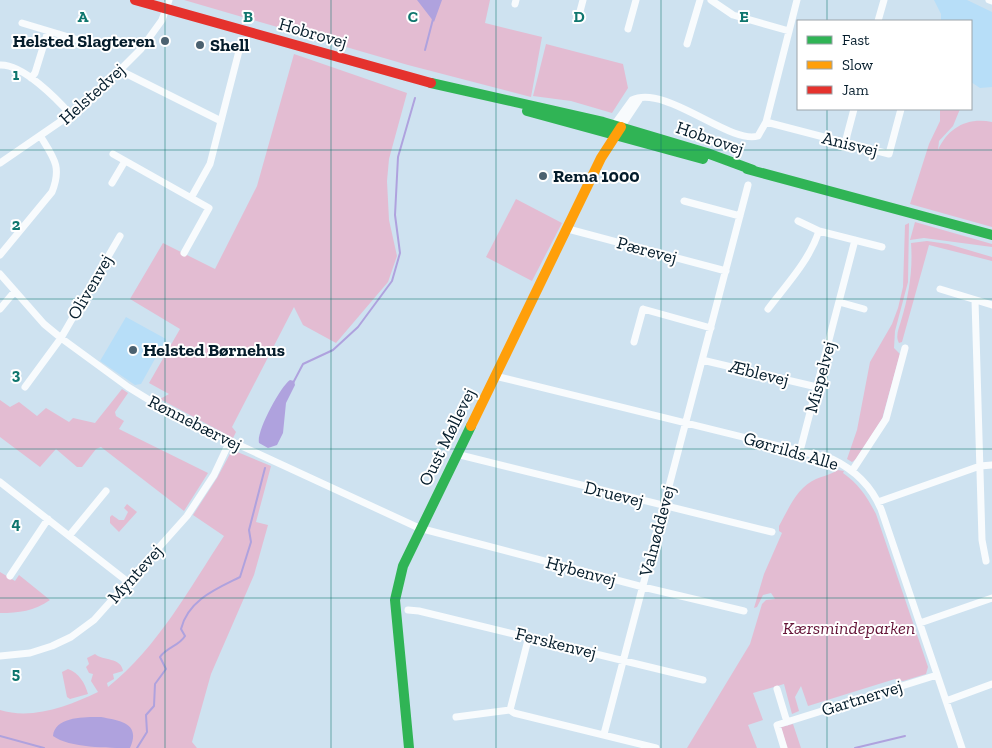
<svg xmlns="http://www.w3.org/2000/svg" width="992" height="748" font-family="'Zilla Slab',serif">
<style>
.built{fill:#b7def8}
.green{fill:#e3bcd2}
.water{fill:#afa2de}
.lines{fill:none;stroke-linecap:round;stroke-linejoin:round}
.stream{stroke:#afa2de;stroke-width:2}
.street{stroke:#f8fbfd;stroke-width:7}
.fast{stroke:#30b455;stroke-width:10}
.slow{stroke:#ff9f0a;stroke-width:10}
.jam{stroke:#e5322d;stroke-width:10}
.grid{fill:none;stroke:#0f766e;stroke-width:1;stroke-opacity:0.55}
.poi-dot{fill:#4b6170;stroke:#fff;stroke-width:2}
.labels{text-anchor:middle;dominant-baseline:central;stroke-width:4;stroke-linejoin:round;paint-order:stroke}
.street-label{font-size:18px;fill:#041c2b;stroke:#fff}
.poi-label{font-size:18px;font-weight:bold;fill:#041c2b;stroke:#fff;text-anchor:start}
.park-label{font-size:18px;font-style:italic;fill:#641337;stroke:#fff}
.grid-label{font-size:16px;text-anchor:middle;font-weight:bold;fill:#0f766e;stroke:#fff;stroke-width:4;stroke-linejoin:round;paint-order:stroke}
</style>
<rect width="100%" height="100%" fill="#cee2f0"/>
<path class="built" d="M934,0H967L992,12V87L980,88L971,82V21H941V14Z
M126,317L166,339L141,384L135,385L100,361Z"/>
<path class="green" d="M184,0H490L485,23L542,37L531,97L408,65Z
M546,44L623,64L628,88L612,113L571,101L533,96Z
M294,54L407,93L389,159L387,181L389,220L397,256L388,282L336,343L303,325L294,307L232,427L236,432L233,438L160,399L169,394L149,383L180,329L130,299L163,243L215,269L257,186Z
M940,109H960L953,126L939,141L938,150C948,128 967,117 992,122V227L910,204L929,144L940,121Z
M516,199L562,223L532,281L486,257Z
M915,222L992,244V247L924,238L910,240Z
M909,223L908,282L895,331L894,348L900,354L882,419L856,459L852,462L847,459L857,430L870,362L892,324L898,308L903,287L905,225Z
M927,241L948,244L992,257V261L929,245L902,342L899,343C895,336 899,328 901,321C909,295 913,270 911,243Z
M122,389L128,393L115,412L116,416L124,421L119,429L208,473L184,511L101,447L96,449L82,467H77L56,449L40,467L0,437V400L10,407L19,402L37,416L46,408L69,422L73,418L95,423Z
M235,451L271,466L256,522L268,525L254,575L211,674L192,742L197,748H0V710C32,720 69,706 98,692L91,681L93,674L89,673L86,667L89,664L87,658L95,654C103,661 121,657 123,671L113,674L114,679L107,683L108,687C158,647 189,589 224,536L193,515L217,478L231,452Z
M838,470L844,471L843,473C859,484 867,497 876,514L928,667L926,674L903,681L895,679L808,706L801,686L795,697L799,711L792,714L784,684L753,693L763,720L748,725L757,748H687L750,644L762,604L766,600L775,599L771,593L763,595L757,607L754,608L764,574L782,533L779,531V526C788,510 797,487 816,479C823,476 830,475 838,470Z
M127,504L137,512L119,532L110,523V517L112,515L119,520H124L128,512L124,508Z
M0,572L15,581L19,575L50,600C34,611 19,613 0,613Z
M68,669C79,673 85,683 88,694L70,699L67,697L62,672Z
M793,724L801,748H787L781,727Z"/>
<path class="water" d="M417,0H442L434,22Z
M290,380L294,381L295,385L286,403L283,433L277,445L268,448L259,443C256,432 280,387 290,380Z
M101,717C121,721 141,723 130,748C109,748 69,748 53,736C55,716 86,717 101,717Z"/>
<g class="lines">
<path class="stream" d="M425,50L433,19
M293,383L303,364L333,350L358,327L392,281L400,253L395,215L398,157L415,98
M0,736L44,748
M137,748L147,732L146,715L154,706L155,684L166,669L160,657C167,647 179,646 185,636L181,629C188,600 216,589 240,577L251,542L249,530L265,468
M855,748L905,736"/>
<path class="street" d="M711,0L733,15L789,31
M989,0L992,1
M515,4L516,0
M578,19L583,0
M878,21L884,0
M22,23L92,44
M628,29L636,0
M687,44L700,0
M0,65C23,64 57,99 72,116
M119,70L221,121
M31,78L35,73L48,31
M766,122L889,154L901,109
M614,125L632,100C666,84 730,145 758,136L766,122L797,0
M621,127L639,100
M845,143L854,109
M113,154L209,208L184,253
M0,163L86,104L141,49L162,20L169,0
M112,183L125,161
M191,198L210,164L240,47
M684,201L740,216
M798,221L819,231
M568,229L726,271
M0,255L52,192C62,167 54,158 41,137
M0,274L44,324L61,338L128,387L172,414L419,528L643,587L744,611
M940,289L992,305
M975,300L982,540L986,561
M839,302L864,309
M0,309L15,291
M768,309C787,284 809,261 819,231L882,247
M634,342L643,309L711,328
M702,360L817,387
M495,376L832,459C855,470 871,485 881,509L962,748
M25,387L61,338L120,236
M800,451L855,240
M456,454L772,532
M852,471L886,419L905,348
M0,482L128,582
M878,502L980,466L992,465
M69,536L106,491
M10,576L48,519
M408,610L419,611L703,680
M920,623L992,598
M529,636L510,710L514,713L656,748
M0,656L30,653L52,646L71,637L94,620L187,516L214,475L230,441
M777,689L787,722
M946,701L992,684
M456,717L510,710
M604,734L748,185
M784,748L777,725L937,675"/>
<path class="fast" d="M431,83L603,122L707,153L753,170
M527,111L703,159
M747,169L992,235
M409,748L395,600L403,566L471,426"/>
<path class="slow" d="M471,426L601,158L621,127"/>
<path class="jam" d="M135,0L431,83"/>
</g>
<path class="grid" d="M165,0V748M331,0V748M496,0V748M661,0V748M827,0V21M827,109V748M0,150H992M0,299H992M0,449H992M0,598H992"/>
<g class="poi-dot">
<circle cx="165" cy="41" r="5"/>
<circle cx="200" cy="45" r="5"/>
<circle cx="543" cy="176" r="5"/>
<circle cx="133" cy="350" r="5"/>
</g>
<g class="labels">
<g class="street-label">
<text transform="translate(313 33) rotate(16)">Hobrovej</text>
<text transform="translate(92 94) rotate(-42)">Helstedvej</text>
<text transform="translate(710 138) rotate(19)">Hobrovej</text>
<text transform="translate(850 144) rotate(14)">Anisvej</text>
<text transform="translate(647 250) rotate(15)">Pærevej</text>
<text transform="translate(90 287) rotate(-60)">Olivenvej</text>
<text transform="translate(759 373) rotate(14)">Æblevej</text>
<text transform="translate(820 377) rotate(-75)">Mispelvej</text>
<text transform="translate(195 423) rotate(27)">Rønnebærvej</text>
<text transform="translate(447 437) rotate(-64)">Oust Møllevej</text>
<text transform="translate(791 451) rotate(16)">Gørrilds Alle</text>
<text transform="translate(614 494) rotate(14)">Druevej</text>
<text transform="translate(657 531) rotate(-75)">Valnøddevej</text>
<text transform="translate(581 571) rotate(15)">Hybenvej</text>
<text transform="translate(135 574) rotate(-48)">Myntevej</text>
<text transform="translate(556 643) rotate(14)">Ferskenvej</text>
<text transform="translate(862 698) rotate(-17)">Gartnervej</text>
</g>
<g class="poi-label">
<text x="155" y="41" text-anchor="end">Helsted Slagteren</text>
<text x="210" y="45">Shell</text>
<text x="553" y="176">Rema 1000</text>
<text x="143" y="350">Helsted Børnehus</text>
</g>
<g class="park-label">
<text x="849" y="628">Kærsmindeparken</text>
</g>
</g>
<g class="grid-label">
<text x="83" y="22">A</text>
<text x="248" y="22">B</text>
<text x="413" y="22">C</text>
<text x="579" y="22">D</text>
<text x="744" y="22">E</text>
<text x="16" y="80">1</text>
<text x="16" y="230">2</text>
<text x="16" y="380">3</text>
<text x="16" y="529">4</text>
<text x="16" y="679">5</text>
</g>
<rect x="797" y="20" width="175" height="90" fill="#ffffff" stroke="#9ba4aa"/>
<rect x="807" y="36" width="25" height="8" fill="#30b455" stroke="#9ba4aa"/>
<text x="842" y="45" font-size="15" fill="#041c2b">Fast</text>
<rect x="807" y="61" width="25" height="8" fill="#ff9f0a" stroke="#9ba4aa"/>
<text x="842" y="70" font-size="15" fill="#041c2b">Slow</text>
<rect x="807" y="86" width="25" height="8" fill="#e5322d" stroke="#9ba4aa"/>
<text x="842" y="95" font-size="15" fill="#041c2b">Jam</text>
</svg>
